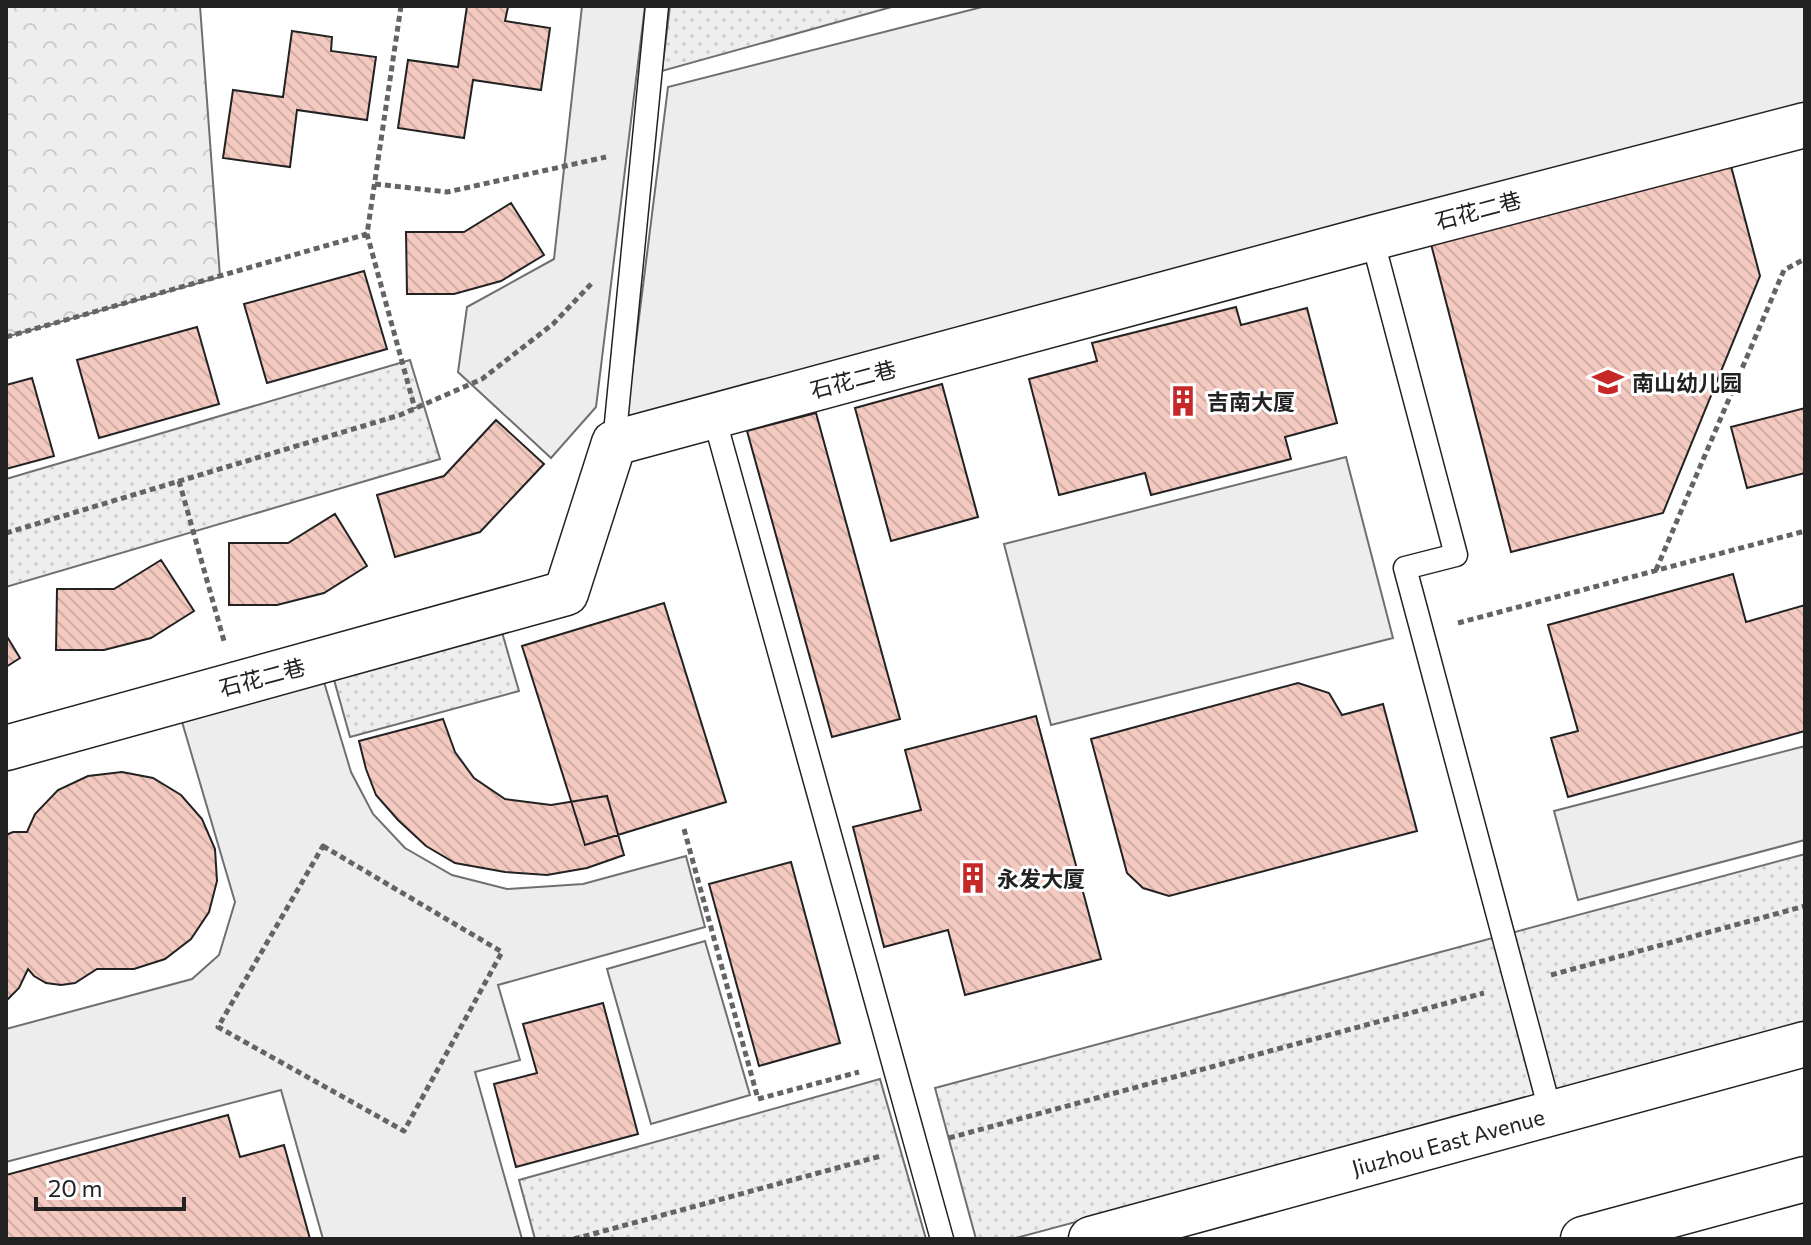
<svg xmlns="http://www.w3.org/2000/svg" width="1811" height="1245" font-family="Commissioner,'Noto Sans SC',sans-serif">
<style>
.grass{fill:url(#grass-dots);stroke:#6f6f6f;stroke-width:2}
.forest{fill:url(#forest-crowns);stroke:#6f6f6f;stroke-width:2}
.garden{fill:#eee;stroke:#6f6f6f;stroke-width:2}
.parking{fill:#ededed;stroke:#6f6f6f;stroke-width:2}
.building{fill:url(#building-back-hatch);stroke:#222;stroke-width:2}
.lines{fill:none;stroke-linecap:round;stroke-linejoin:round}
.lane-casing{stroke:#222;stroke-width:25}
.street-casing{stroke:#222;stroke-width:47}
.primary-casing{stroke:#222;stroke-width:47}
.path{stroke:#646464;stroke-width:5;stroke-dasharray:6 4;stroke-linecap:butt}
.lane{stroke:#fff;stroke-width:22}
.street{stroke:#fff;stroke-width:44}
.primary{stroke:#fff;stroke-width:44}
.labels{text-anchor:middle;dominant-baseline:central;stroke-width:6;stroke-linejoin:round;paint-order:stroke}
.street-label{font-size:22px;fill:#222;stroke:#fff}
.poi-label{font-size:22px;font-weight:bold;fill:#222;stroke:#fff;text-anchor:start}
</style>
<defs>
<pattern id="grass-dots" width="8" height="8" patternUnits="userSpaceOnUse" patternTransform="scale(2)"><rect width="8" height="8" fill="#eee"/><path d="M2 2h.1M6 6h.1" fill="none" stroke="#ccc" stroke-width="1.8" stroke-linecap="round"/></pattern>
<pattern id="forest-crowns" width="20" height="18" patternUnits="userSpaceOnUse" patternTransform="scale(2)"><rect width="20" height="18" fill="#eee"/><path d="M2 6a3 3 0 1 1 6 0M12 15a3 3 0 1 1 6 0" fill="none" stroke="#ccc"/></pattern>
<pattern id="building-back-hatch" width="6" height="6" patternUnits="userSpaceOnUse" patternTransform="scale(2)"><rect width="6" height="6" fill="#f3c9c0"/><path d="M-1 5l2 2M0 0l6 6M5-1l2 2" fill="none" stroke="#d0aca5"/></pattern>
</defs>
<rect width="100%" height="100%" fill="#fff"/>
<path class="grass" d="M670,6H895L662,71Z
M410,360L440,459L6,587V479Z
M499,622L519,691L350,737L331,669Z
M1805,854V1026L1012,1239H976L935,1088Z
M880,1079L926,1239H535L519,1180Z"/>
<path class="forest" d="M6,6H200L220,277L6,337Z"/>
<path class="garden" d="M705,941L750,1095L651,1124L607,969Z"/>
<path class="parking" d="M582,6H645L596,407L551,458L458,372L467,307L554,259Z
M986,6H1805V116L625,429L668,87Z
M1346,457L1393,638L1051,725L1004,544Z
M324,682L351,772L373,814L405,848L452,875L507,889L583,884L686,856L705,927L498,985L520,1060L475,1072L522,1239H323L281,1090L6,1162V1029L192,979L219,955L235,902L180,715Z
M1805,746V840L1578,900L1554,811Z"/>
<path class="building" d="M467,6L508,7L505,21L550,28L541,90L473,80L464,138L398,128L408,60L458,67Z
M292,31L332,37L331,51L376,57L367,120L297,110L290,167L223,158L233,90L283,97Z
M1731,166L1760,276L1663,513L1511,552L1431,244Z
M511,203L544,255L501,281L454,294H407L406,232H464Z
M364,271L387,349L267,383L244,304Z
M1236,307L1241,325L1307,308L1337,423L1285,437L1291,459L1151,495L1145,473L1059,495L1029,379L1097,361L1092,343Z
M197,327L219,404L99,438L77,360Z
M32,378L54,456L6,469V385Z
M942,384L978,517L891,541L855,408Z
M1805,408V473L1747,488L1731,427Z
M816,413L900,719L832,737L747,431Z
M496,420L544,464L480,532L395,557L377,495L444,476Z
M335,514L367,566L324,593L277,605H229V543H288Z
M161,560L194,611L151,638L104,650H56L57,589H114Z
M1733,574L1746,622L1805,605V731L1568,797L1551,738L1578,731L1548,625Z
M664,603L726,802L585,845L522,646Z
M6,635L20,658L6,667Z
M1298,683L1329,693L1342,715L1383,704L1417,831L1169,896L1143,888L1127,873L1091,739Z
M1036,716L1101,959L965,995L948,930L884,947L853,827L921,810L905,750Z
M443,719L455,752L474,778L505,799L551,805L607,796L624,855L587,868L547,875L505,872L455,863L426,846L398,820L376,795L366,769L359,741Z
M122,772L153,778L181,795L202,819L215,849L217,881L209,912L191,939L165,959L134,969H97L75,983L61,985L46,983L34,976L28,969L19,988L6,1001V835L13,832H27L35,814L58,790L88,776Z
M791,862L840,1043L759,1066L709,884Z
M603,1003L638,1134L516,1167L494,1084L537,1073L523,1024Z
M228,1115L240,1157L284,1145L310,1239H6V1175Z"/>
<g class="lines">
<defs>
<path id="lane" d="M1372,238L1456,555L1405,568L1551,1114
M714,417L942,1239
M614,443L657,6"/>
<path id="street" d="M6,748L566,593L614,443L1372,238L1805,125"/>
<g id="primary">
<path id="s1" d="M1091,1239L1805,1044"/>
<path d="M1583,1239L1805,1179"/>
</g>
</defs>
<use href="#lane" class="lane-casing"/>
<use href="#street" class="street-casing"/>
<use href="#primary" class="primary-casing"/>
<path class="path" d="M401,6L367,234L415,409
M375,184L447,192L606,157
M6,337L367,234
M179,481L224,641
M6,533L400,415L482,379L553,324L592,283
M1656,570L1784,270L1805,259
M1458,623L1805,531
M684,829L758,1099L859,1072
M323,846L502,952L404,1131L218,1027Z
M1551,975L1805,906
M949,1138L1484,993
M574,1239L881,1156"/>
<use href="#lane" class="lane"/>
<use href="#street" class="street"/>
<use href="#primary" class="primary"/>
</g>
<defs>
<symbol id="school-bare" viewBox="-9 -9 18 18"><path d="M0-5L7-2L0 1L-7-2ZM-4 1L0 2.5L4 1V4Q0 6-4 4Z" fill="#c62828" stroke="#fff" stroke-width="2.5" paint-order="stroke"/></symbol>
<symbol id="building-bare" viewBox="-9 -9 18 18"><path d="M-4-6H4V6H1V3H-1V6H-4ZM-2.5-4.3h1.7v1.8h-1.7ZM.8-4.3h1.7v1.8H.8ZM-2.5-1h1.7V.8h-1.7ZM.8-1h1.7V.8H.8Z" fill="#c62828" stroke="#fff" stroke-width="2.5" paint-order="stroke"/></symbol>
</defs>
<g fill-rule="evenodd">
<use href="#school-bare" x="1586" y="360" width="44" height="44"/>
<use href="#building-bare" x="1161" y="379" width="44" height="44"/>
<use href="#building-bare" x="951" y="856" width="44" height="44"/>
</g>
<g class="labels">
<g class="street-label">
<text transform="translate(1478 210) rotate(-15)">石花二巷</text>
<text transform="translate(853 379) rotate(-15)">石花二巷</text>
<text transform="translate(262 677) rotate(-15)">石花二巷</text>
<text stroke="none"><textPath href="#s1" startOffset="370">Jiuzhou East Avenue</textPath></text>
</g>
<g class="poi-label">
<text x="1632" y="382">南山幼儿园</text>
<text x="1207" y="401">吉南大厦</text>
<text x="997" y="878">永发大厦</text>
</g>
</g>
<rect width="1811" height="1245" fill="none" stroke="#222222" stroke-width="16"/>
<path d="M36 1197v12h148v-12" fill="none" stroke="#222222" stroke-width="4"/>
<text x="48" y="1197" font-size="24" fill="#222222" stroke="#ffffff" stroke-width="6" paint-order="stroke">20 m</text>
</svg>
